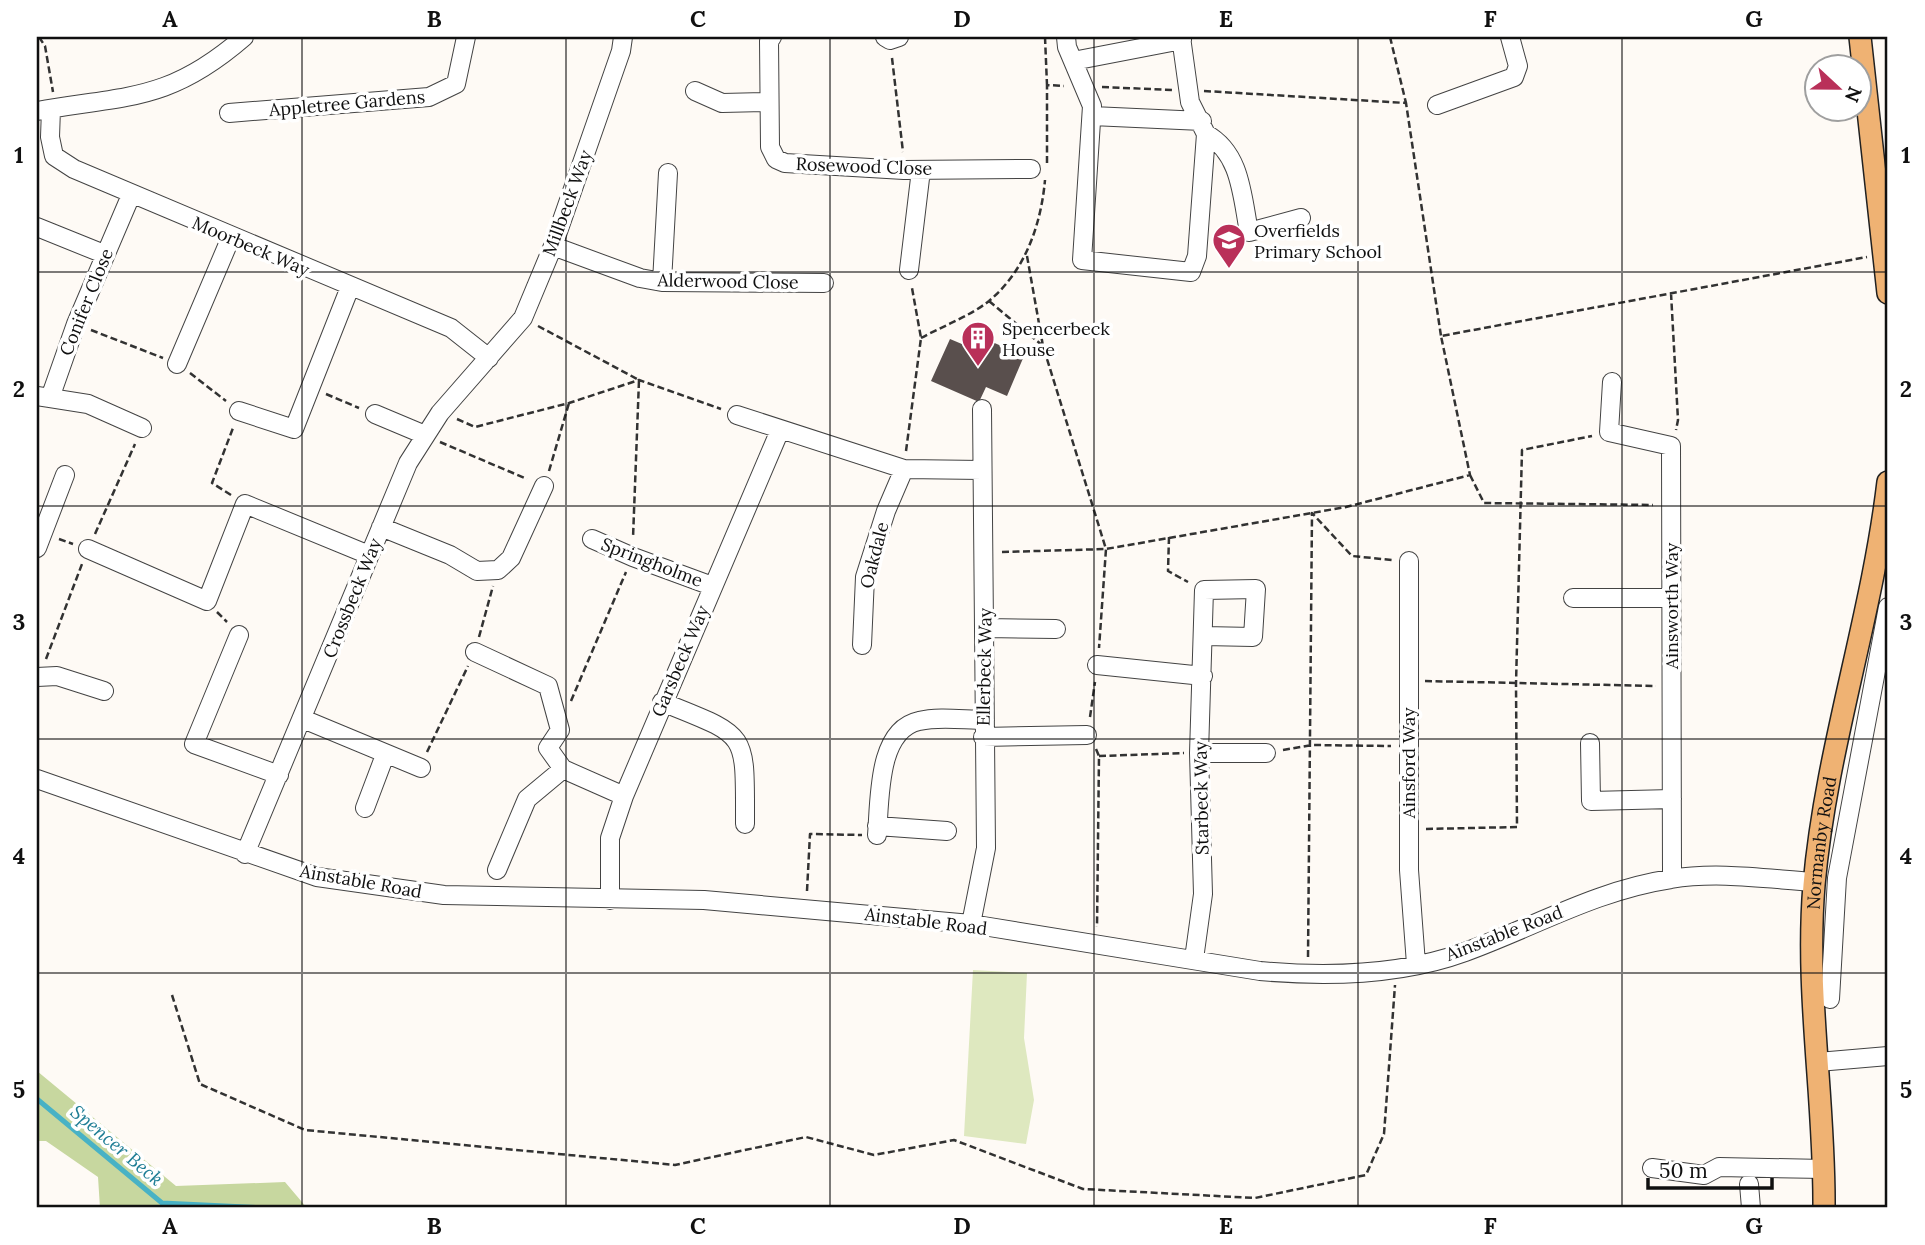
<svg xmlns="http://www.w3.org/2000/svg" width="1925" height="1245" font-family="Lora,serif">
<style>
.green{fill:#dee8bf}
.forest{fill:#c7d79f}
.lines{fill:none;stroke-linecap:round;stroke-linejoin:round}
.stream{stroke:#48b2c5;stroke-width:5}
.building{fill:#594f4d}
.minor-casing{stroke:#434343;stroke-width:20}
.major-casing{stroke:#212121;stroke-width:24}
.path{stroke:#323232;stroke-width:2.5;stroke-dasharray:7 3.5;stroke-linecap:butt}
.minor{stroke:#fff;stroke-width:18}
.major{stroke:#efb273;stroke-width:21}
.grid{fill:none;stroke:#101010;stroke-width:2;stroke-opacity:0.55}
.labels{text-anchor:middle;dominant-baseline:central;stroke-width:7;stroke-linejoin:round;paint-order:stroke}
.street-label{font-size:18px;fill:#101010;stroke:#fff}
.poi-label{font-size:18px;fill:#101010;stroke:#fff;text-anchor:start}
.water-label{font-size:19px;font-style:italic;fill:#1f7e95;stroke:#fff}
.neatline{fill:none;stroke:#101010;stroke-width:2.5}
.grid-label{font-size:23px;text-anchor:middle;font-weight:bold;fill:#101010}
</style>
<rect width="100%" height="100%" fill="#fefaf5"/>
<path class="green" d="M973,970L1027,973L1024,1038L1034,1100L1026,1144L964,1136Z"/>
<path class="forest" d="M37,1071L176,1186L285,1182L307,1208H100L98,1177L46,1141H37Z"/>
<g class="lines">
<path class="stream" d="M37,1099L162,1203L267,1208"/>
</g>
<path class="building" d="M974,334L1024,356L1007,396L986,387L979,402L931,381L950,339L969,347Z"/>
<g class="lines">
<defs>
<path id="minor" d="M772,37L769,41L770,147L776,159L785,163L904,170L1031,169
M885,37L890,40L899,37
M1066,37L1067,47L1092,106L1082,260L1191,272L1197,256L1206,134L1190,102L1181,37
M1073,61L1182,40
M695,91L722,103L769,102
M1437,105L1514,77L1518,66L1510,37
M51,109L50,137L54,156L74,169L451,328L489,358
M37,111C128,95 169,102 244,37
M229,113L429,97L456,84L466,37
M1092,116L1202,121
M1206,134C1241,153 1242,196 1249,232L1301,218
M37,227L104,254
M553,246L640,278L662,282L824,283
M909,270L921,170
M662,282L668,173
M177,364L231,237
M1612,382L1609,432L1671,446L1672,878
M37,396L50,398L76,324L131,195
M50,398L88,404L142,428
M239,411L294,429L350,287
M375,414L425,435
M737,415L904,469L982,470
M381,527L450,555L477,571L498,570L511,558L544,486
M592,539L633,557L712,586
M37,548L65,475
M88,549L207,601L245,504L369,555
M1409,561V870L1416,964
M1573,598H1670
M985,628L1056,629
M239,635L194,744L279,775
M862,645L865,577L886,511L904,469
M475,652L548,686L560,730L548,748L563,769L527,799L497,870
M1097,665L1203,676
M37,677L57,676L104,691
M662,702C749,737 745,730 745,824
M303,719L421,768
M983,737L1087,735
M1590,743L1591,801L1672,799
M1199,753H1266
M563,769L624,796
M37,779L317,877L444,895L704,900L971,924L1260,971C1326,977 1402,975 1465,952C1534,927 1597,890 1671,879C1717,871 1768,879 1814,882
M365,808L385,755
M877,826L947,831
M877,835C880,800 877,730 919,721C939,716 964,720 985,720
M245,854L408,463L440,413L523,318L553,246L621,51L623,37
M610,900V838L624,796L780,430
M971,924L986,848L982,409
M1194,959L1203,894L1199,753L1204,590L1256,589L1253,637L1204,636
M1830,999L1837,878L1888,607
M1818,1062L1888,1056
M1652,1168L1704,1175L1719,1167L1824,1169
M1749,1184L1751,1208"/>
<g id="major">
<path d="M1860,37L1888,293"/>
<path id="s1" d="M1824,1208C1825,1100 1805,993 1814,885C1826,748 1872,618 1888,482"/>
</g>
</defs>
<use href="#minor" class="minor-casing"/>
<use href="#major" class="major-casing"/>
<path class="path" d="M39,37L45,46L53,92
M1045,37L1047,85
M1390,37L1406,103
M892,58L903,152
M1102,87L1173,90
M1204,91L1406,103L1441,336
M1047,163V85L1064,86
M1027,256L1043,346
M1671,293L1678,420L1676,430
M989,301L1043,346L1106,549L1099,648
M538,326L639,380L633,538
M91,330L163,358
M921,338C943,326 970,316 989,301C1025,271 1041,225 1045,180
M190,373L226,401
M326,394L359,408
M457,419L475,427L569,403L639,380L721,409
M440,442L527,479
M906,451L921,338L912,288
M549,471L569,403
M1470,475L1484,503L1653,505
M231,495L212,483L233,428
M95,534L135,444
M1169,537L1168,571L1188,582
M59,539L73,544
M1002,552L1106,549L1346,507L1470,475L1441,336L1867,257
M217,612L227,622
M479,637L493,586
M46,659L82,564
M1425,681L1656,686
M571,701L626,572
M1090,717L1095,682
M1096,749L1099,756L1097,927
M1283,750L1312,745L1391,746
M427,752L468,666
M1099,756L1184,753
M1426,829L1517,827L1516,684L1522,450L1592,436
M807,891L810,834L862,835
M1308,957L1312,513L1352,556L1392,560
M172,995L200,1084L305,1130L675,1165L806,1137L874,1155L954,1140L1083,1189L1255,1198L1366,1175L1384,1134L1395,985"/>
<use href="#minor" class="minor"/>
<use href="#major" class="major"/>
</g>
<path class="grid" d="M302,37V1208M566,37V1208M830,37V1208M1094,37V1208M1358,37V1208M1622,37V1208M37,272H1888M37,506H1888M37,739H1888M37,973H1888"/>
<defs>
<symbol id="school-pin" viewBox="-11 -11 22 30"><path d="M0 17L-7.5 6A9.5 9.5 0 1 1 7.5 6Z" fill="#b93059" stroke="#fff"/><path d="M0-5L7-2L0 1L-7-2ZM-4 1L0 2.5L4 1V4Q0 6-4 4Z" fill="#fff"/></symbol>
<symbol id="building-pin" viewBox="-11 -11 22 30"><path d="M0 17L-7.5 6A9.5 9.5 0 1 1 7.5 6Z" fill="#b93059" stroke="#fff"/><path d="M-4-6H4V6H1V3H-1V6H-4ZM-2.5-4.3h1.7v1.8h-1.7ZM.8-4.3h1.7v1.8H.8ZM-2.5-1h1.7V.8h-1.7ZM.8-1h1.7V.8H.8Z" fill="#fff"/></symbol>
</defs>
<g fill-rule="evenodd">
<use href="#school-pin" x="1210" y="221" width="38" height="52"/>
<use href="#building-pin" x="959" y="319" width="38" height="52"/>
</g>
<g class="labels">
<g class="street-label">
<text transform="translate(347 103) rotate(-5)">Appletree Gardens</text>
<text transform="translate(864 166) rotate(2)">Rosewood Close</text>
<text transform="translate(567 203) rotate(-70)">Millbeck Way</text>
<text transform="translate(251 246) rotate(23)">Moorbeck Way</text>
<text transform="translate(728 281) rotate(1)">Alderwood Close</text>
<text transform="translate(86 302) rotate(-68)">Conifer Close</text>
<text transform="translate(874 555) rotate(-76)">Oakdale</text>
<text transform="translate(652 562) rotate(21)">Springholme</text>
<text transform="translate(352 598) rotate(-68)">Crossbeck Way</text>
<text transform="translate(1671 606) rotate(-90)">Ainsworth Way</text>
<text transform="translate(680 661) rotate(-67)">Garsbeck Way</text>
<text transform="translate(984 667) rotate(-89)">Ellerbeck Way</text>
<text transform="translate(1408 763) rotate(-90)">Ainsford Way</text>
<text transform="translate(1201 798) rotate(-91)">Starbeck Way</text>
<text stroke="none"><textPath href="#s1" startOffset="366">Normanby Road</textPath></text>
<text transform="translate(361 881) rotate(10)">Ainstable Road</text>
<text transform="translate(926 921) rotate(7)">Ainstable Road</text>
<text transform="translate(1504 933) rotate(-21)">Ainstable Road</text>
</g>
<g class="poi-label">
<text x="1254" y="230">Overfields<tspan x="1254" dy="21">Primary School</tspan></text>
<text x="1002" y="328">Spencerbeck<tspan x="1002" dy="21">House</tspan></text>
</g>
<g class="water-label">
<text transform="translate(117 1145) rotate(40)">Spencer Beck</text>
</g>
</g>
<rect width="1925" height="1245" fill="none" stroke="#ffffff" stroke-width="77"/>
<g transform="translate(1838 88) rotate(112)"><circle r="33" fill="#ffffff" stroke="#9f9f9f" stroke-width="2"/>
<path d="M0-5L12 26L0 18L-12 26Z" fill="#b93059"/>
<text y="-10" font-size="19" font-weight="bold" text-anchor="middle" fill="#101010">N</text>
</g>
<path d="M1648 1178v10h124v-10" fill="none" stroke="#101010" stroke-width="3.5"/>
<text x="1659" y="1178" font-size="21" fill="#101010" stroke="#ffffff" stroke-width="5" paint-order="stroke">50 m</text>
<rect x="38" y="38" width="1848" height="1168" class="neatline"/>
<g class="grid-label">
<text x="170" y="27">A</text>
<text x="434" y="27">B</text>
<text x="698" y="27">C</text>
<text x="962" y="27">D</text>
<text x="1226" y="27">E</text>
<text x="1490" y="27">F</text>
<text x="1754" y="27">G</text>
<text x="19" y="163">1</text>
<text x="1906" y="163">1</text>
<text x="19" y="397">2</text>
<text x="1906" y="397">2</text>
<text x="19" y="630">3</text>
<text x="1906" y="630">3</text>
<text x="19" y="864">4</text>
<text x="1906" y="864">4</text>
<text x="19" y="1098">5</text>
<text x="1906" y="1098">5</text>
<text x="170" y="1234">A</text>
<text x="434" y="1234">B</text>
<text x="698" y="1234">C</text>
<text x="962" y="1234">D</text>
<text x="1226" y="1234">E</text>
<text x="1490" y="1234">F</text>
<text x="1754" y="1234">G</text>
</g>
</svg>
